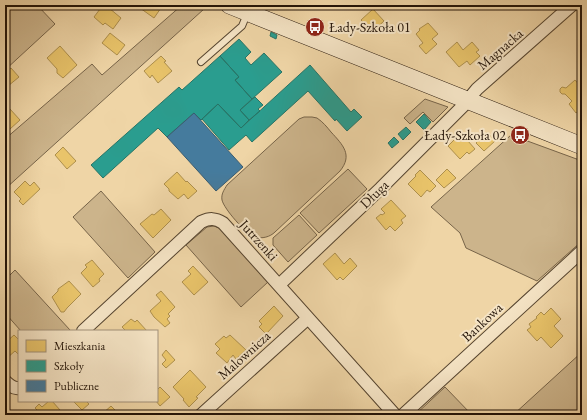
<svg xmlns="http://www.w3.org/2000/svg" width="587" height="420" font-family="'EB Garamond',serif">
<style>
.green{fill:#ccb48b;stroke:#776449}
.homes{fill:#e9c46a;stroke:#ad8f4c}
.schools{fill:#2a9d8f;stroke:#287466}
.public{fill:#457b9d;stroke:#3a5c70}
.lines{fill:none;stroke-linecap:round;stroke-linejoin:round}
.lane-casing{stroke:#55442f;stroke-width:8}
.street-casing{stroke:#55442f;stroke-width:14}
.secondary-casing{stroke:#221307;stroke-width:18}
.lane{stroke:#f5e4c5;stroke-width:6}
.street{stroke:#f5e4c5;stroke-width:12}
.secondary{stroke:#f5e4c5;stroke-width:17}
.labels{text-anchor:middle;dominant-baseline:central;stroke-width:4;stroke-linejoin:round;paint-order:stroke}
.poi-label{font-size:14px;fill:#221307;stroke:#f5e4c5;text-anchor:start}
.street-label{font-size:14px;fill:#221307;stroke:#f5e4c5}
</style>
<rect width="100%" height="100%" fill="#efd5a6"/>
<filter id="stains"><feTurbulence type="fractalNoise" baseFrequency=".005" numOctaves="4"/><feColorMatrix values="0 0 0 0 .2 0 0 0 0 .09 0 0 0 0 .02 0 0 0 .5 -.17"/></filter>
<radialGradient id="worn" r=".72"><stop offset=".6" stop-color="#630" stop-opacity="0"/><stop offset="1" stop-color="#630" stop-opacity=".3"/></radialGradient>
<path class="green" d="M5,5H37L55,24L5,70Z
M182,5H196L204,9L5,189V139L92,64L102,75Z
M425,99L448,107L433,122L423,112L410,124L404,118Z
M304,117H312L317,118C323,122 327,127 331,132C343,145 353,155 340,171L275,232C270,237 262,239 255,237C246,234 224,209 222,200C221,194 224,190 227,185L299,119Z
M511,135L582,161V241L537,281L466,248L460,233L431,207Z
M348,169L367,189L319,233L300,213Z
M101,191L155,252L128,278L73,217Z
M299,215L317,235L288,262L273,245V238Z
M214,226L221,229L268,282L241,307L186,245L207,227Z
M15,270L70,330L69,331H21L5,313V280Z
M582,352V415H513Z
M445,387L472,415H415Z"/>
<path class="homes" d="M103,5H109L110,6L109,8L121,18L113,29L105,23L103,25L94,17Z
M142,5H163L154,18L140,8Z
M373,9L384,21L372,32L361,20Z
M428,23L438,34L432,39L437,44L426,54L419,46L423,43L416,34L420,30L419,29Z
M110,33L125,45L117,55L102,43Z
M457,42L463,50L472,42L479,50L476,52L480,56L470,65L467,61L459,67L446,52Z
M60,46L77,65L63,78L57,73V69L47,58Z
M161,56L166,61L164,62L172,71L158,83L152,75L150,78L144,71Z
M11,68L19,77L8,86L5,82V73Z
M575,80L582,88V108L576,113L569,104L572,101L565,94H562L560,92V89L562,87L566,88Z
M10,109L20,120L10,129L5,124V114Z
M460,132L475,149L469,154L467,152L460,159L448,146L456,138L455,137Z
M487,132L495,141L484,151L476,143Z
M63,147L76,161L67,169L55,155Z
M447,169L456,178L444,188L436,180Z
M420,170L436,186L430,192L427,190L421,197L408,184L416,176L415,175Z
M177,172L186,182L187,181L197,191L188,199L184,194L178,199L169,191V189L164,184Z
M25,181L30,186L34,182L40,189L23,205L19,201L21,199L14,192Z
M391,200L406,216L401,220L403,223L395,231L390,226L386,230L376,218L381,214L382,215L385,213L381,209Z
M161,209L171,220L153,238L140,224L152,214L154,215Z
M335,253L344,264L350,258L357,266L343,280L340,277L337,280L323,264Z
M92,260L104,274L99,279L100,281L93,287L81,273L87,267L85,265Z
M193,266L208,282L194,295L182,282L191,274L188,271Z
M69,281L81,294L67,308L64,312H61L52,297L58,291V289Z
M161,291L175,307L168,314L170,316L167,319L170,323L165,327L154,317L150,311L161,301L156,295Z
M274,306L283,316L266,334L259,327L262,324L259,321Z
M551,308L561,319L554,326L563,336L551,348L541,337L537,341L527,330L531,327L529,324L537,318L536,317L541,312L544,315Z
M131,319L135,322L137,320L147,331H126L122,327Z
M14,335L19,340V355L15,351L7,358L5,356V343Z
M230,335L246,350L236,359L233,355L227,363L216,353L220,349L215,344L224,336L226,338Z
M166,350L175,360L166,368L162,364L166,360L162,355Z
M190,370L206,387L196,397L198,398L189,407L183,400L184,399L173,387Z
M160,387L170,397L160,406L156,401H157V390Z
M49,401H52L60,410L55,415H33L38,411L35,408L39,404L42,407Z
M73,401H88L87,402L89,404L82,410Z
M111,406L118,413L116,415H103L102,414Z"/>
<path class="schools" d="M271,32L277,35L276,39L270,36Z
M239,39L251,52L245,58L251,65L264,53L282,72L252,99L235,80L239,77L220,56Z
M220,56L239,77L235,80L252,99L240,110L249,120L241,128L218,104L201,120L194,113L167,137L158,128L103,178L91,165L179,87L182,90Z
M310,65L351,112L354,109L362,117L347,131L336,119L335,121L308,91L252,142L246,135L229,150L202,119L218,104L241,128Z
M255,97L263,105L258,109L260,111L249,120L240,110Z
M424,114L431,122L424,130L416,122Z
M406,127L411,132L403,140L398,134Z
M394,137L399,142L392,148L388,143Z"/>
<path class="public" d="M194,113L243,167L216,191L167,137Z"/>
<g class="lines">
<defs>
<path id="lane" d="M201,62L242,26L247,14"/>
<path id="street" d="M279,285L381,188L463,106L477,89L572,5
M83,331L201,222C210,218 215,218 223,223L395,415
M5,381C9,385 13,389 19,388
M201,415L308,318
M403,415L582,251"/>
<path id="secondary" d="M229,5L582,146"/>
</defs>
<use href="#lane" class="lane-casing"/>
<use href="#street" class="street-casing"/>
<use href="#secondary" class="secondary-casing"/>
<use href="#lane" class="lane"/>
<use href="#street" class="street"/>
<use href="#secondary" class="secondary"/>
</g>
<defs>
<symbol id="bus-disc" viewBox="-11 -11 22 22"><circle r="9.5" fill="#8f2418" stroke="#f5e4c5"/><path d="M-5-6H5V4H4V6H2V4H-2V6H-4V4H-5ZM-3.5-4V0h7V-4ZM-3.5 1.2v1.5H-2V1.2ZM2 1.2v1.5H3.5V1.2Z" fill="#fff"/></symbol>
</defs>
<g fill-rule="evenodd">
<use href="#bus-disc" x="304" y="16" width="22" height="22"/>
<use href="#bus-disc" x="509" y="124" width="22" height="22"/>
</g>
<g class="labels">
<g class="poi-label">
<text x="329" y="27">Łady-Szkoła 01</text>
<text x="506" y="135" text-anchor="end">Łady-Szkoła 02</text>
</g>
<g class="street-label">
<text transform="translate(500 49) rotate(-41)">Magnacka</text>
<text transform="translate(374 194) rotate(-44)">Długa</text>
<text transform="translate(259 240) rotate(48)">Jutrzenki</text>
<text transform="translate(482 322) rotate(-43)">Bankowa</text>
<text transform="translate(244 355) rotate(-42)">Malownicza</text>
</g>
</g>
<rect width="587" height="420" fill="none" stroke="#efd5a6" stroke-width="20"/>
<rect x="6" y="6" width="575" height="408" fill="none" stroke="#221307" stroke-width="2"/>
<rect x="10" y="10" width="567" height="400" fill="none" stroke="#221307"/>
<rect x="18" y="330" width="140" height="72" fill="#f5e4c5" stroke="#a19079"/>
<rect x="26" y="340" width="20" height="12" fill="#e9c46a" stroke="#a19079"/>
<text x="54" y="350" font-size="12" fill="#221307">Mieszkania</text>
<rect x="26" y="360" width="20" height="12" fill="#2a9d8f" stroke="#a19079"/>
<text x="54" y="370" font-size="12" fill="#221307">Szkoły</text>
<rect x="26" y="380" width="20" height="12" fill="#457b9d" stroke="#a19079"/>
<text x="54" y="390" font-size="12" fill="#221307">Publiczne</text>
<rect width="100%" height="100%" filter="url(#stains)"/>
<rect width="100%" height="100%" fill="url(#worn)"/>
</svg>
